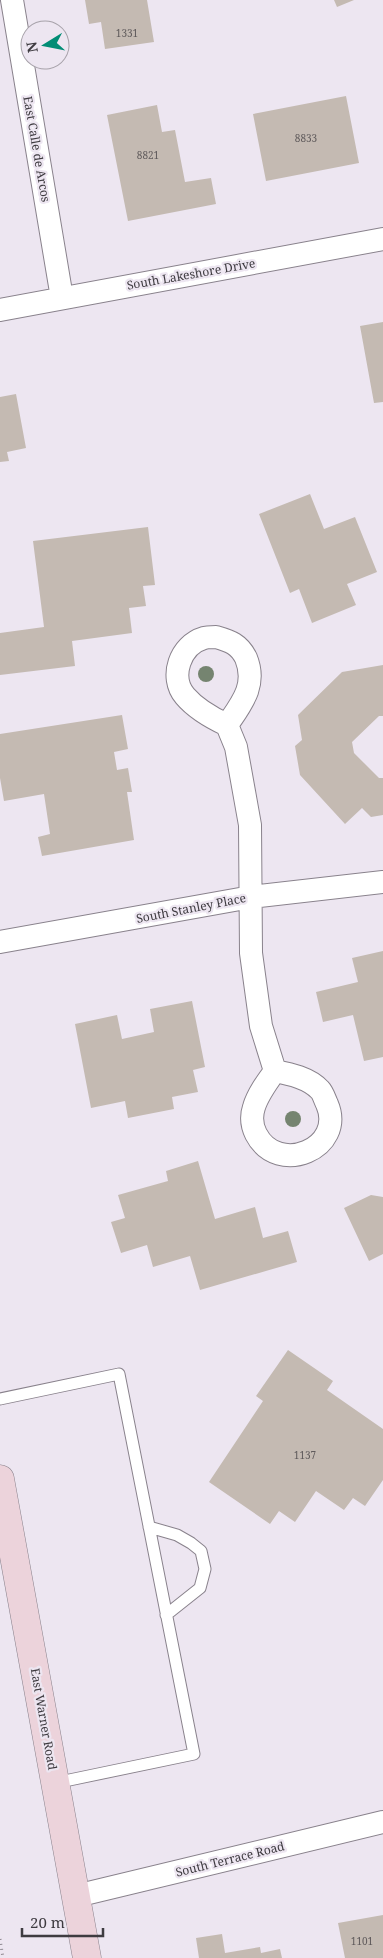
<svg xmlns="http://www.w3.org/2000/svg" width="383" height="1958" font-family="'Noto Serif',serif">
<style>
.building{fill:#c4bab2}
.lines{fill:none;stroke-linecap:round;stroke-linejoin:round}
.lane-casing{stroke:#89828c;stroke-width:13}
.street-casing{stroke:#89828c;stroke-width:24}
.secondary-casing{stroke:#89828c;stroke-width:29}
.path{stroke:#908b93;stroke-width:3;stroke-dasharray:1 4;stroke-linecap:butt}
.lane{stroke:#fff;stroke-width:11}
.street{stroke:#fff;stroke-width:22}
.secondary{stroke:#ecd3db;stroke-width:28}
.tree{fill:#758470}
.labels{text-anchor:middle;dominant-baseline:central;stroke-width:4.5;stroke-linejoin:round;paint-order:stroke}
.number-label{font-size:10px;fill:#605b5c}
.street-label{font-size:12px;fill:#3e3b40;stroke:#ede6f1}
</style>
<rect width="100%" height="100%" fill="#ede6f1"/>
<path class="building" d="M85,0H147L154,42L105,49L101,22L89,24Z
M334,0H354L337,7Z
M346,96L359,163L266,181L253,114Z
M157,105L162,132L175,130L185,182L211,178L216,204L128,221L107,115Z
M383,322V402L374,403L360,326Z
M16,394L26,448L7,452L9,461L0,462V397Z
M310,494L324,529L355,517L377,572L347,584L356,605L312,623L299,589L290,593L259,514Z
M148,527L155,585L143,586L146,606L129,608L132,633L72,641L75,666L0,675V633L44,627L33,541Z
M383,665V716H379L352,742L354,753L379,778H383V815L371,817L362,808L345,824L300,775L295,746L302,740L298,715L342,672Z
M122,715L128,749L114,752L117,770L128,768L132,792H127L134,840L42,856L38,837L50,834L44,794L4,801L0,778V734Z
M383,951V1057L364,1061L353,1015L323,1022L316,992L358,982L352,958Z
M192,1001L205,1067L193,1070L198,1092L172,1097L174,1109L128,1118L125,1101L91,1108L75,1024L117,1015L122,1039L154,1032L150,1009Z
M198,1161L215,1219L255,1207L263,1238L288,1231L297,1262L200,1290L190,1256L153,1267L147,1245L121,1253L111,1222L125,1218L118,1195L168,1181L166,1171Z
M371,1195L383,1197V1254L369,1261L344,1208Z
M288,1350L333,1381L327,1390L383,1429V1480L365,1506L353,1498L344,1510L316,1491L295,1522L279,1511L270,1524L209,1482L263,1401L256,1396Z
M383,1915V1958H345L338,1923Z
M222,1934L225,1953L260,1947L261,1953L280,1949L282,1958H199L196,1938Z"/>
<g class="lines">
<defs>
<path id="lane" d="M0,1399L119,1374L194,1754L55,1783
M149,1527L177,1535L191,1543L201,1551L205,1569L200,1588L166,1615"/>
<path id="street" d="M12,0L62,298
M0,310L383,239
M216,637C230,641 239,644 246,658C257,685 242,703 227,725C212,718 196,709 185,696C169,677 180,645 204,638C207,637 212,637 216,637Z
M227,725L236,747L250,825L251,953L261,1026L275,1071C267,1082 258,1094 254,1107C251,1116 252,1126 256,1134C278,1177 346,1148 327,1104C325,1100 323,1093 320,1090C309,1078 290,1074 275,1071
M0,942L251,897L383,882
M76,1896L383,1822"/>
<path id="secondary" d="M0,1479L87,1958"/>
</defs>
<use href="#lane" class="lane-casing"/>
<use href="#street" class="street-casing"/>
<use href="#secondary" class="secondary-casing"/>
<path class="path" d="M0,1939L3,1958"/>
<use href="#lane" class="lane"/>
<use href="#street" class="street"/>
<use href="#secondary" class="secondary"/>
</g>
<g class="tree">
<circle cx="206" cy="674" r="8"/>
<circle cx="293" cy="1119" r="8"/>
</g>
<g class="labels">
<g class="number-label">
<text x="127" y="33">1331</text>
<text x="306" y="138">8833</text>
<text x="148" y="155">8821</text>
<text x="305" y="1455">1137</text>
<text x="362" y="1941">1101</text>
</g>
<g class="street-label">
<text transform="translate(37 149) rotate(80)">East Calle de Arcos</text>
<text transform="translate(191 274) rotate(-10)">South Lakeshore Drive</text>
<text transform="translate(191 908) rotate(-11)">South Stanley Place</text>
<text transform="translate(44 1719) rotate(80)">East Warner Road</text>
<text transform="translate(230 1859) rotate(-14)">South Terrace Road</text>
</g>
</g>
<g transform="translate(45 45) rotate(260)"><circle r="24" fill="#ede6f1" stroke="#a7a2aa"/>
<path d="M0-4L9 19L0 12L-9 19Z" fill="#018d75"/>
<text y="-8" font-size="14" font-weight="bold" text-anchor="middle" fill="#3e3b40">N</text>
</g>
<path d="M22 1928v8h81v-8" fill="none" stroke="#3e3b40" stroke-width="2.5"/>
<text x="30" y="1928" font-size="15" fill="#3e3b40" stroke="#ede6f1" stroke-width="4" paint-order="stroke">20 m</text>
</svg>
